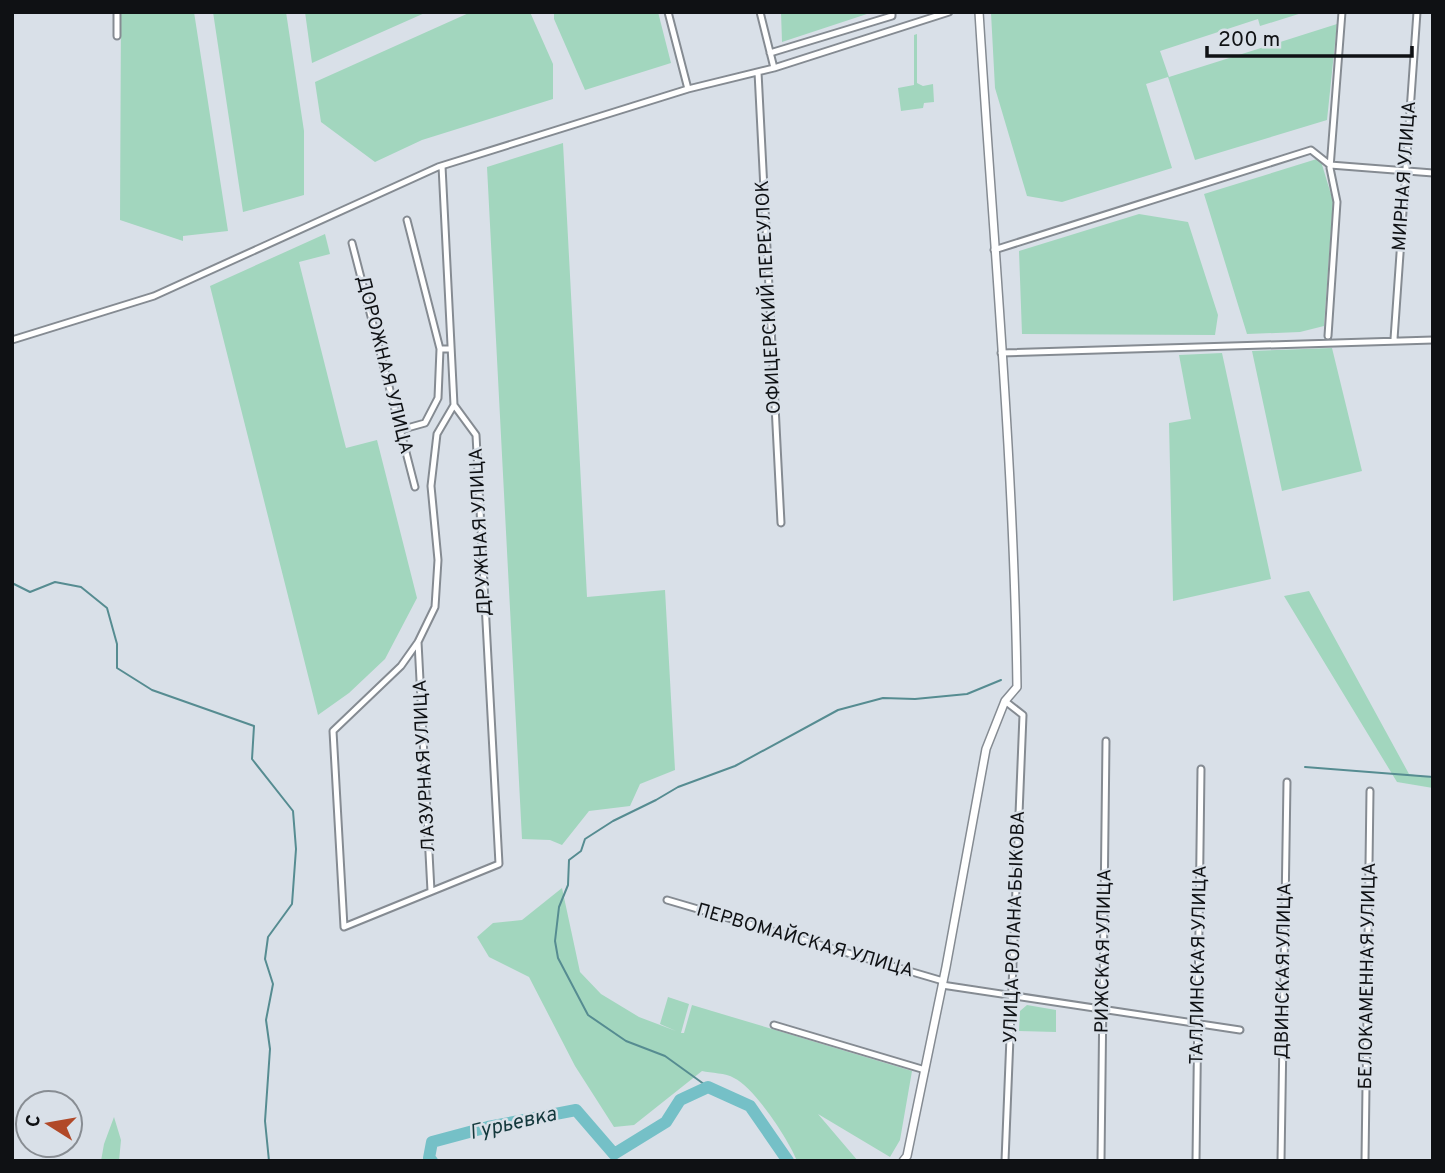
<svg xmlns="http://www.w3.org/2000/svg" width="1445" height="1173" font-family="Overpass,sans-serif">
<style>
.green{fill:#a2d6be}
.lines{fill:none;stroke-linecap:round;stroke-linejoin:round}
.stream{stroke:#568c91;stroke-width:2}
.river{stroke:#75c0c7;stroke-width:12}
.minor-casing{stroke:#858b92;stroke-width:9}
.tertiary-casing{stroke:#858b92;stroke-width:10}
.minor{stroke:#fff;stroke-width:5}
.tertiary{stroke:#fff;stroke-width:7}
.labels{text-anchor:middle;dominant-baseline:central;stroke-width:5;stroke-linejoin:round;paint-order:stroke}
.street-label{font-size:19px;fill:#0f1114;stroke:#d9e0e8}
.water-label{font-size:21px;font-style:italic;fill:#13383c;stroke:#d9e0e8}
</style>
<rect width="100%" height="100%" fill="#d9e0e8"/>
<path class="green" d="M121,12H194L228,231L183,236V241L120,220Z
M213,12H286L304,131V195L243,212Z
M305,12H427L312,63Z
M471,12H530L553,64V99L422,140L375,162L321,122L315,82Z
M554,12H658L671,63L585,90L554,19Z
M781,12H873L782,42Z
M1305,12L1260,26L1258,19L1160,51L1169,77L1337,24L1327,120L1195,160L1168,77L1146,84L1172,168L1062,202L1027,196L995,88L991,13Z
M917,34V83L923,86L933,84L934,102L924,103L923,108L901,111L898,88L914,85V35Z
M563,143L587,597L665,590L675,770L640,784L630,806L589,811L562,845L550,840L522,839L487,167Z
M1320,158L1333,201L1324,326L1300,332L1247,334L1204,194Z
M1139,214L1188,222L1218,315L1215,335L1022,334L1019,251Z
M325,234L330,254L299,262L341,429L346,448L377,440L417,598L385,659L349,693L318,715L210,286Z
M1332,348L1362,471L1282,491L1252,351Z
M1222,353L1271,579L1173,601L1169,423L1191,419L1179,355Z
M1309,591L1409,774L1433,778V788L1397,782L1284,596Z
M562,888L580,972L601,994L639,1017L676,1031L660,1024L668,997L689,1004L681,1033H684L692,1005L912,1071L900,1140L890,1157L818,1114L858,1161H797C789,1140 754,1087 734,1078C726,1073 711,1073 702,1071L634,1125L614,1127L575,1066L529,977L489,957L477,937L493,923L522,920Z
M1027,1005L1056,1010V1032L1019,1031L1020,1011Z
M114,1117L121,1140L119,1161H101L104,1144Z"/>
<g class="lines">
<path class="stream" d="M12,583L30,592L55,582L81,587L107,608L117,644V668L152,690L254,726L252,759L293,811L296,849L292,904L268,937L265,959L273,984L266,1020L270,1049L265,1121L269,1161
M1305,767L1433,777
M708,1087L665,1056L626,1041L588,1015L558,958L555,941L559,907L568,885L569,860L581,851L585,839L613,821L656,800L678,787L735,766L838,710L883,698L915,699L967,694L1001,680"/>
<path class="river" d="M432,1161L429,1158L432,1142L488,1127L576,1110L614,1154L666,1122L680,1100L708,1087L750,1106L788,1161"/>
<defs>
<path id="minor" d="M668,12L688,89
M760,12L774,68
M117,36V12
M770,53L892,16V12
M758,72L781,523
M442,166L454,405L476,435L499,864L344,927L333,731L401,666L418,642L435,607L438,560L431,486L437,434L454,405
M407,220L440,349H451
M352,243L415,487
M994,250L1311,150L1330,165L1433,173
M1328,336L1337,202L1330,168L1342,12
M1394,339L1417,12
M12,340L154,296L438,167L688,89L774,68L949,12
M1001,353L1433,340
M400,430L425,423L438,398L440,349
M418,642L431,891
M1005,701L1023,715L1005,1161
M667,900L943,981
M942,985L1240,1030
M774,1025L925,1070
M1101,1161L1106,741
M1196,1161L1201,769
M1281,1161L1287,782
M1365,1161L1370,791"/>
<path id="tertiary" d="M903,1161L907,1156L946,967L986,749L1005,701L1017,687C1014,462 993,237 979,12"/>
</defs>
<use href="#minor" class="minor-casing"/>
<use href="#tertiary" class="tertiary-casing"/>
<use href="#minor" class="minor"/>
<use href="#tertiary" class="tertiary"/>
</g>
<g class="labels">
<g class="street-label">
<text transform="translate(1405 176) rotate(-86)">МИРНАЯ УЛИЦА</text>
<text transform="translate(769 297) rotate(-93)">ОФИЦЕРСКИЙ ПЕРЕУЛОК</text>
<text transform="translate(384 365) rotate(76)">ДОРОЖНАЯ УЛИЦА</text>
<text transform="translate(481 532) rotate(-93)">ДРУЖНАЯ УЛИЦА</text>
<text transform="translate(425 766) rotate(-93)">ЛАЗУРНАЯ УЛИЦА</text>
<text transform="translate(1015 927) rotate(-88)">УЛИЦА РОЛАНА БЫКОВА</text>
<text transform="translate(805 941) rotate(16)">ПЕРВОМАЙСКАЯ УЛИЦА</text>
<text transform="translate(1104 951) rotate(-89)">РИЖСКАЯ УЛИЦА</text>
<text transform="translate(1199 965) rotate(-89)">ТАЛЛИНСКАЯ УЛИЦА</text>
<text transform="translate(1284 971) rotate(-89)">ДВИНСКАЯ УЛИЦА</text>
<text transform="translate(1368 976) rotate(-89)">БЕЛОКАМЕННАЯ УЛИЦА</text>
</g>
<g class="water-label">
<text transform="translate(513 1124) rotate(-13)">Гурьевка</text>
</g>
</g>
<rect width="1445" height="1173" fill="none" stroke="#0f1114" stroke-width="28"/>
<g transform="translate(49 1124) rotate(281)"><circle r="33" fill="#d9e0e8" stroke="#888d93" stroke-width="2"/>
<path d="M0-5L12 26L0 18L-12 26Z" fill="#b14928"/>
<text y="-10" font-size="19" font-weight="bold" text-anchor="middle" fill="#0f1114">С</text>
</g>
<path d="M1207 46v10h205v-10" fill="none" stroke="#0f1114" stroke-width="3.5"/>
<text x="1218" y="46" font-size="21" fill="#0f1114" stroke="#d9e0e8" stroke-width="5" paint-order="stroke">200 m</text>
</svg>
